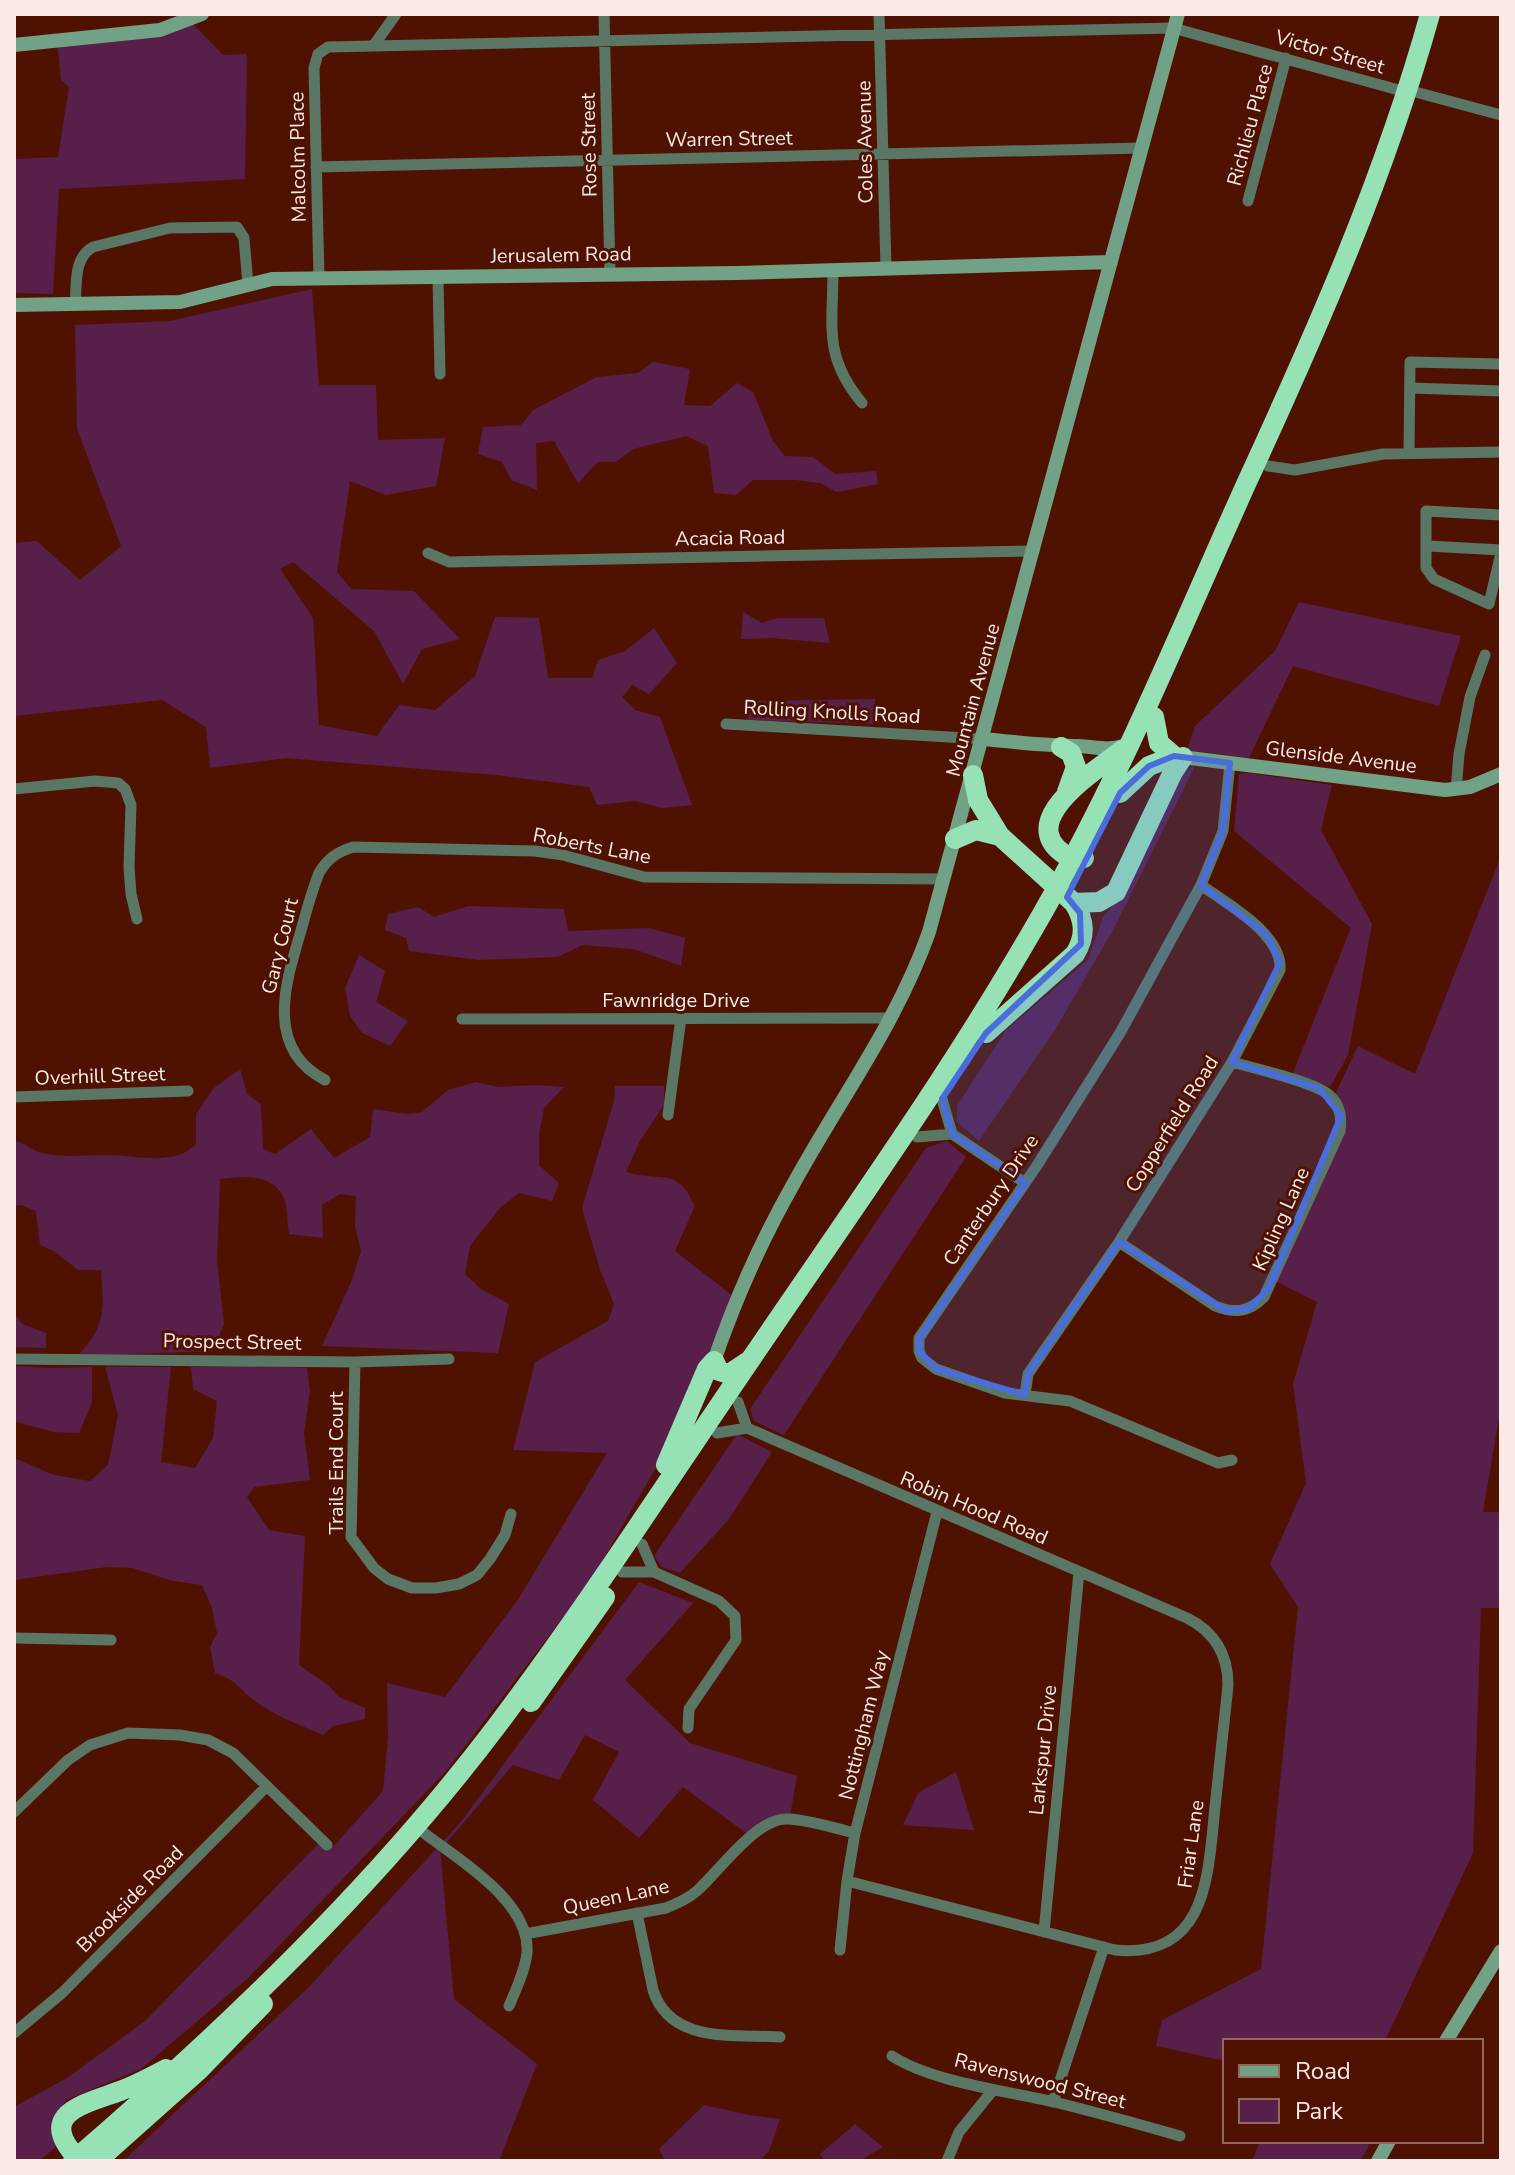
<svg xmlns="http://www.w3.org/2000/svg" width="1515" height="2175" font-family="'Nunito Sans',sans-serif">
<style>
.green{fill:#581f4a}
.lines{fill:none;stroke-linecap:round;stroke-linejoin:round}
.street{stroke:#5a7766;stroke-width:11}
.secondary{stroke:#72a286;stroke-width:14}
.highway{stroke:#96e2b7;stroke-width:20}
.marked{fill:#496ddb;fill-opacity:0.2;stroke:#496ddb;stroke-width:6;stroke-linejoin:round}
.labels{text-anchor:middle;dominant-baseline:central;stroke-width:6;stroke-linejoin:round;paint-order:stroke}
.street-label{font-size:20px;fill:#faeae5;stroke:#501200}
</style>
<rect width="100%" height="100%" fill="#501200"/>
<path class="green" d="M189,20L223,55L247,54L245,179L59,189L53,294L14,293V159L58,157L69,87L61,80L57,42Z
M312,289L319,385H376L378,440L445,438L436,486L386,495L350,481L337,572L351,589L414,591L460,639L422,649L403,684L374,631L293,562L280,569L313,618L319,725L377,736L399,705L435,710L475,676L495,617L539,618L548,678H592L598,660L625,651L654,628L677,663L649,694L632,685L622,697L635,710L660,717L692,805L662,808L635,801L597,805L589,787L496,775L286,758L210,768L206,727L162,700L14,716V543L37,541L80,580L121,546L77,429L75,325L170,321Z
M653,362L690,369L684,405L710,406L737,383L753,392L773,441L785,456L813,457L835,474L876,471L878,484L837,492L820,483L795,480H753L736,495L714,493L708,446L686,436L633,449L616,462H598L578,483L554,441L536,443L537,490L511,480L502,462L478,454L483,427L521,425L533,410L597,377L638,373Z
M1299,602L1461,636L1439,706L1293,666L1249,758L1187,750L1195,726L1275,651Z
M743,612L762,623L777,618H824L830,643L771,638L741,639Z
M875,699V724L748,720L751,701Z
M1195,766L1113,930L1056,1028L979,1141L957,1122V1106L1006,1030L1088,960L1103,917L1122,894L1185,770Z
M1248,773L1332,785L1321,830L1372,924L1348,1055L1330,1087L1293,1073L1351,928L1234,831L1239,774Z
M1501,856V1406L1483,1512H1501V1608H1481L1473,1853L1385,2041H1225V2061L1156,2046L1162,2020L1261,1969L1298,1607L1270,1564L1306,1483L1293,1384L1317,1302L1267,1277L1339,1129L1331,1103L1358,1046L1415,1074Z
M468,906L564,909L568,931L649,928L685,938L681,966L634,949L582,945L558,957L479,960L409,951L406,938L385,930L388,914L418,907L434,917Z
M359,955L385,971L376,1002L408,1021L390,1046L362,1033L350,1016L345,988Z
M240,1069L247,1094L261,1104L263,1149L275,1154L311,1129L334,1158L370,1137L373,1109L407,1114L422,1112L448,1090L476,1082L498,1087L536,1085L564,1087L544,1108L539,1135V1165L559,1183L552,1201L519,1193L500,1208L470,1246L465,1274L481,1289L509,1304L498,1353L322,1346L352,1280L361,1251L355,1226L356,1196L340,1194L322,1205L323,1238L289,1234C287,1223 288,1205 283,1196C270,1173 242,1176 220,1179L217,1260L224,1324L213,1351L77,1356C106,1327 104,1309 101,1270H78L54,1251L40,1245L36,1211L21,1205L14,1206V1141C25,1142 32,1151 42,1153C63,1158 85,1155 105,1155C134,1155 175,1167 196,1144V1114L214,1088Z
M615,1086H664V1105L640,1141L626,1172C663,1183 677,1166 695,1206L675,1251L734,1297L672,1440L590,1582L447,1770L248,1978L141,2069L66,2100L51,2123L57,2146L39,2161H14V2107L67,2078L145,2021L323,1839L333,1847L383,1791L388,1738L387,1683L445,1697L517,1601L607,1453L513,1450L535,1362L608,1321L614,1304L600,1270L582,1208L614,1101Z
M947,1141L966,1157L784,1435L754,1421L750,1409L926,1148Z
M14,1312L22,1324L46,1333V1348L14,1347Z
M14,1366L48,1368L92,1367V1402L79,1433L54,1432L16,1422L14,1437Z
M264,1366L307,1368L310,1391L304,1433L310,1480L254,1487L247,1497L269,1530L305,1536L299,1665L328,1685L339,1697L365,1708V1719L333,1726L323,1735C300,1725 275,1716 255,1701C236,1687 240,1682 215,1673L210,1647L217,1633L212,1608L202,1585L173,1581L132,1568L107,1567L14,1580V1458L54,1475L90,1481L108,1465L118,1415L105,1367H171L161,1462L195,1468L213,1438L217,1401L193,1389L191,1367Z
M737,1434L772,1452L729,1519L680,1573L662,1567L654,1556Z
M639,1582L693,1603L625,1680L690,1743L797,1776L789,1822L749,1835L683,1787L639,1838L593,1800L619,1752L585,1735L559,1780L513,1765L440,1850L454,1999L537,2064L499,2161H123L309,1987L460,1823Z
M956,1772L974,1830L903,1825L918,1793Z
M704,2105L749,2115L780,2119L769,2151L760,2161H665L659,2149Z
M855,2124L883,2147L859,2161H825L820,2154Z
M1260,2141H1372L1360,2161H1252Z"/>
<g class="lines">
<path class="street" d="M604,14L610,274
M879,14L886,268
M374,45L396,14
M1419,93L1501,115
M316,167L1142,148
M1248,201L1286,58
M833,270C833,327 823,356 862,403
M438,277L440,374
M319,279L314,68L318,54L328,47L1173,28L1406,92
M75,305C77,285 73,258 93,247L170,228L237,227L244,238L248,285
M1410,388L1501,391
M1409,453L1410,362L1501,364
M1268,466L1295,470L1383,454L1501,452
M1501,515L1426,511V568L1434,579L1489,604L1501,553
M1428,546L1501,550
M428,553L449,562L1034,551
M726,724L983,739
M1230,763L1223,831L1201,885L1120,1033L1036,1167L919,1338V1351L922,1358L936,1369L1005,1393L1070,1401L1218,1463L1232,1460
M14,789L95,781L118,783L125,789L131,805L129,867L131,894L137,919
M1456,790L1459,754L1470,697L1485,655
M462,1019L891,1018
M325,1080C265,1049 285,984 300,934C306,913 311,893 319,873C327,859 337,852 353,847L535,851L563,855L644,877L944,879
M14,1097L188,1091
M942,1099L952,1134L1025,1183
M668,1115L681,1018
M917,1137L952,1134
M1119,1242L1215,1306C1235,1314 1249,1312 1264,1297L1340,1131C1342,1117 1340,1104 1329,1095C1315,1082 1253,1068 1232,1062
M14,1359L355,1362L449,1359
M355,1362L351,1537L374,1568L388,1579L412,1588H436L459,1584L477,1575L490,1559L505,1535L511,1514
M1025,1395L1028,1374L1119,1242L1232,1062L1280,970C1283,934 1227,904 1201,885
M738,1402L747,1428
M717,1433L747,1428L1187,1618C1215,1632 1228,1655 1228,1685C1224,1726 1219,1767 1215,1807C1208,1874 1208,1959 1115,1950L847,1881
M642,1544L654,1572
M622,1572H654L719,1601L735,1616L736,1640L689,1709L688,1728
M14,1638L111,1640
M14,1812L68,1760L90,1745L128,1733L180,1735L208,1740L233,1753L327,1845
M424,1833C459,1860 531,1902 527,1953C525,1971 516,1989 509,2006
M637,1913L653,1990C670,2044 734,2034 780,2037
M1044,1932L1079,1572
M525,1934L666,1908C678,1903 688,1899 698,1890C720,1870 757,1817 788,1819C810,1820 833,1828 855,1833
M840,1950L847,1881L855,1833L937,1512
M14,2033L62,1993L267,1786
M892,2056C932,2082 1007,2091 1054,2102C1096,2112 1138,2124 1180,2136
M1053,2102L1104,1947
M947,2161L959,2132L993,2090"/>
<path class="secondary" d="M14,45L160,30L202,14
M14,305L180,302L272,279L737,273L1111,262
M983,739C1015,742 1047,746 1079,746C1096,747 1107,751 1124,746
M1174,756L1445,790L1470,787L1501,774
M714,1361C735,1300 762,1239 794,1183C840,1099 897,1023 929,932L1178,14
M1446,2041L1501,1951
M1378,2161L1389,2141"/>
<path class="highway" d="M1154,717L1159,743L1174,756
M1061,747L1071,753L1076,767L1067,792
M973,775L978,800L1000,836L1074,903C1085,921 1086,936 1075,954L986,1033
M1120,793L1149,766L1174,756
M955,839L976,830L1000,836
M1084,858L1072,859C1007,825 1094,772 1122,750
M1074,903L1099,902L1116,892L1173,772L1183,757
M666,1465L707,1369L714,1361L719,1371L729,1374L747,1362
M531,1702L605,1597
M73,2161C224,2031 375,1887 496,1727C586,1608 668,1480 753,1356C857,1203 965,1053 1055,891C1128,760 1185,619 1247,482C1317,330 1385,176 1430,14
M80,2161C34,2114 82,2105 120,2091C136,2085 151,2077 166,2069
M97,2161L199,2070L263,2004"/>
</g>
<path class="marked" d="M1174,756L1230,763L1223,831L1201,885L1267,935L1280,962L1232,1062L1319,1088L1341,1116L1269,1288L1249,1309L1226,1311L1119,1242L1028,1374L1025,1395L936,1369L919,1351V1338L1025,1183L952,1134L942,1099L986,1033L1081,944L1080,913L1067,897L1120,793L1149,766Z"/>
<g class="labels">
<g class="street-label">
<text transform="translate(1330 52) rotate(16)">Victor Street</text>
<text transform="translate(1250 125) rotate(-75)">Richlieu Place</text>
<text transform="translate(729 139) rotate(-1)">Warren Street</text>
<text transform="translate(865 142) rotate(-91)">Coles Avenue</text>
<text transform="translate(589 145) rotate(-91)">Rose Street</text>
<text transform="translate(298 157) rotate(-91)">Malcolm Place</text>
<text transform="translate(561 255) rotate(-1)">Jerusalem Road</text>
<text transform="translate(730 538) rotate(-1)">Acacia Road</text>
<text transform="translate(973 700) rotate(-75)">Mountain Avenue</text>
<text transform="translate(832 712) rotate(3)">Rolling Knolls Road</text>
<text transform="translate(1341 757) rotate(7)">Glenside Avenue</text>
<text transform="translate(592 846) rotate(11)">Roberts Lane</text>
<text transform="translate(280 946) rotate(-76)">Gary Court</text>
<text x="676" y="1000">Fawnridge Drive</text>
<text transform="translate(100 1076) rotate(-2)">Overhill Street</text>
<text transform="translate(1172 1124) rotate(-58)">Copperfield Road</text>
<text transform="translate(991 1200) rotate(-56)">Canterbury Drive</text>
<text transform="translate(1281 1219) rotate(-66)">Kipling Lane</text>
<text transform="translate(232 1342) rotate(1)">Prospect Street</text>
<text transform="translate(336 1463) rotate(-90)">Trails End Court</text>
<text transform="translate(974 1508) rotate(23)">Robin Hood Road</text>
<text transform="translate(864 1725) rotate(-76)">Nottingham Way</text>
<text transform="translate(1043 1750) rotate(-84)">Larkspur Drive</text>
<text transform="translate(1191 1844) rotate(-82)">Friar Lane</text>
<text transform="translate(616 1897) rotate(-12)">Queen Lane</text>
<text transform="translate(130 1899) rotate(-45)">Brookside Road</text>
<text transform="translate(1040 2081) rotate(14)">Ravenswood Street</text>
</g>
</g>
<rect width="1515" height="2175" fill="none" stroke="#faeae5" stroke-width="32"/>
<rect x="1223" y="2039" width="260" height="104" fill="#501200" stroke="#94685c" stroke-width="2"/>
<rect x="1239" y="2065" width="40" height="12" fill="#72a286" stroke="#94685c" stroke-width="2"/>
<text x="1295" y="2079" font-size="24" fill="#faeae5">Road</text>
<rect x="1239" y="2099" width="40" height="24" fill="#581f4a" stroke="#94685c" stroke-width="2"/>
<text x="1295" y="2119" font-size="24" fill="#faeae5">Park</text>
</svg>
